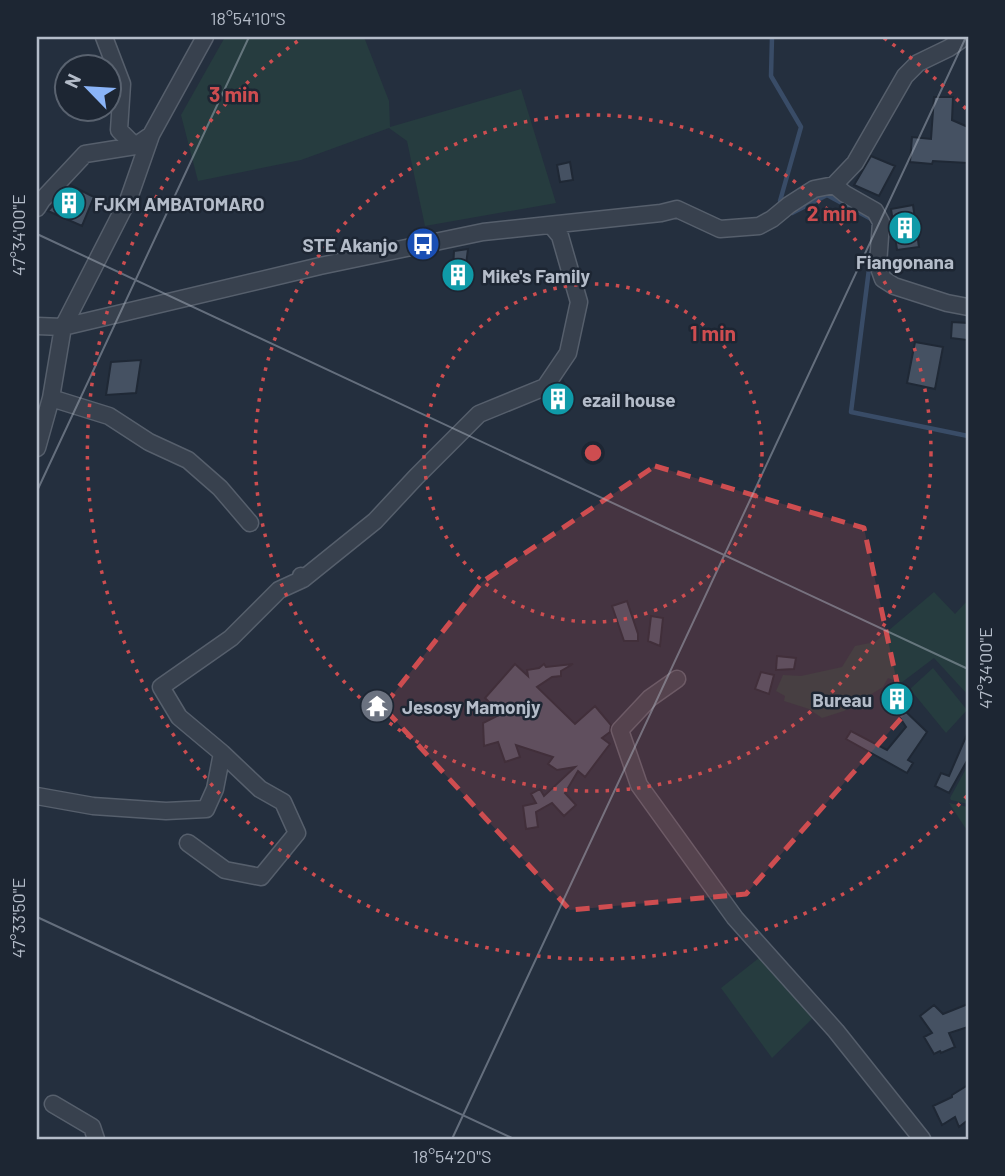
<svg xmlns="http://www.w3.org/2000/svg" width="1005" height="1176" font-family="Barlow,sans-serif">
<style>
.green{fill:#263c3f}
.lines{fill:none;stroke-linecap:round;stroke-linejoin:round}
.stream{stroke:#394c67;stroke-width:4.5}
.building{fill:#455162;stroke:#1f2835;stroke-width:2}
.street-casing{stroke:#565f6c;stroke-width:19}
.street{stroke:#38414e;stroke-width:16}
.marked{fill:#ce4d50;fill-opacity:0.2;stroke:#ce4d50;stroke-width:5;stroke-dasharray:14 9;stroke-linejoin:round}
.ticks{fill:none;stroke:#b4bcc9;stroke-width:2;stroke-opacity:0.45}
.ring{fill:none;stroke:#ce4d50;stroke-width:3.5;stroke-dasharray:3.5 7}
.labels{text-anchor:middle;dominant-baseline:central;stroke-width:5;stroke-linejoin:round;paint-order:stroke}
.poi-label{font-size:19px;font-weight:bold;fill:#b4bcc9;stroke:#1d2633;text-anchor:start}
.centre{fill:#ce4d50;stroke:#1d2633;stroke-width:3.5}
.ring-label{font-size:21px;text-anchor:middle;font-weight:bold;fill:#ce4d50;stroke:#1d2633;stroke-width:5;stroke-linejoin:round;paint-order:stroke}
.neatline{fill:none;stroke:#b4bcc9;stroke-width:2.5}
.ticks-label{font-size:18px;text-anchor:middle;fill:#b4bcc9}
</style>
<rect width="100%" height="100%" fill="#242f3e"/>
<path class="green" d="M225,37H364L389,101L390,127L521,89L556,203L425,226L407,141L389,128L301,160L198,181L181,115Z
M934,592L955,614L968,600V695L934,658L901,683L888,678L883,687L844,711L822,718L809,709L784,701L785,696L776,691L783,675L801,676L842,667L855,646L875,642Z
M933,668L967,710L946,733L910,689Z
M968,765V804L951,800L950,798Z
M949,803L968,807V832Z
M764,954L816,1015L772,1058L721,988Z"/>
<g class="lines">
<path class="stream" d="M772,37L771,76L801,127L780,201L784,205
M790,211L792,213L827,195L875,221
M871,253L851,412L968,436"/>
</g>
<path class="building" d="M934,97H953L952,120L968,127V163L933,161L932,164L910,162L912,137L931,139Z
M871,156L895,166L879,196L854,185Z
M570,162L573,180L560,182L557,165Z
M70,185L94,197L82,226L48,211Z
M913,205L919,247L897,250L891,209Z
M468,249L463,288L452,287L454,251Z
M952,322L968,323L967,340L951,338Z
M915,342L943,347L935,389L907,383Z
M141,360L136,393L106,395L111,362Z
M563,381L573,401L553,413L545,398L553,393Z
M627,601L638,634V641H624L612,606Z
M651,616L663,618L660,646L648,641Z
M777,656L796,658L794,669L776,670Z
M515,664L528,676L527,670L539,668L544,664L546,667L573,664L561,671V676L552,677L537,687L575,724L595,706L611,725L610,732L602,738L610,744L585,777L578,771L565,793L576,805L564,816L552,803L536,812L538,827L526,829L523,806L536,803L531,794L540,789L544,796L575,767L557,770L548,764L553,757L516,745L520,757L505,762L498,742L484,746L483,723L501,714L485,698Z
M761,672L774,675L769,694L755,689Z
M895,684L911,706L904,710L927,732L908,760L913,763L907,773L846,739L851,731L887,750L906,727L883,692Z
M968,732V759L949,793L935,786L941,773L949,776Z
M968,1004V1027L949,1033L955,1047L941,1053L940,1051L934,1054L924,1037L932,1033L920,1016L934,1005L943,1014Z
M968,1085V1120L959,1127L955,1117L942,1125L933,1106L952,1097V1095Z"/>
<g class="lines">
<defs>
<path id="street" d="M104,37L122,84L119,130L135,146
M965,37L949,48L918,63L905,76L855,163L834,185L845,194L875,211L881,222L878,265L883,279L894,286L947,303L968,307
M37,208L42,200L85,154L135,146L151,135
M37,326L63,327L320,266L483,232L661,213L677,209L720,229L759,226L772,219L789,205L814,189L834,185
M51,398L109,416L149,442L188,460L220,488L250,523
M37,448L51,398L63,327L129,198L151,135L205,37
M301,576L303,579L375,521L416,477L479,414L545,387L568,353L579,302L560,236L551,225
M677,679L650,698L620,730L639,785L735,918L836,1031L922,1139
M37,796L93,806L166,811L206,809L215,789L222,753
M188,843L225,870L261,877L297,833L283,802L260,789L222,753L179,717L161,687L231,638L279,590L303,579
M53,1104L92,1127L96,1139"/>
</defs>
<use href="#street" class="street-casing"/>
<use href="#street" class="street"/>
</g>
<path class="marked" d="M655,466L864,528L904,715L746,894L570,910L383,707L482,582Z"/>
<path class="ticks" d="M37,234L968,669M37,491L249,37M37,917L514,1139M452,1139L966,37"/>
<g class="ring">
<circle cx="593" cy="453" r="169"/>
<circle cx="593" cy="453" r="338"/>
<path d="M967 796A507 507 0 1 1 302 38M884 38A507 507 0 0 1 967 110"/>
</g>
<defs>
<symbol id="building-disc" viewBox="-11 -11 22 22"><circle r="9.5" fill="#0f9aa8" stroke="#1d2633"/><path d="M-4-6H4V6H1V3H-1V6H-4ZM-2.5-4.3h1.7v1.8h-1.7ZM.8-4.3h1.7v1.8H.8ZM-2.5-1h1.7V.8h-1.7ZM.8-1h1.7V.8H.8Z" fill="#fff"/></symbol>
<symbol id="bus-disc" viewBox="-11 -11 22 22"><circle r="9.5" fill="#1a4fb4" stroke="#1d2633"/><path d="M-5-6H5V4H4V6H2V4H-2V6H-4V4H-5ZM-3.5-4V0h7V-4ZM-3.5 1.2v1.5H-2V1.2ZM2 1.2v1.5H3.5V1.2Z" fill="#fff"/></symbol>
<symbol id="temple-disc" viewBox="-11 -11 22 22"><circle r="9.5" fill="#6b7280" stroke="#1d2633"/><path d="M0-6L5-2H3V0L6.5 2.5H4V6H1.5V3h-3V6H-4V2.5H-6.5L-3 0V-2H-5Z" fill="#fff"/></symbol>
</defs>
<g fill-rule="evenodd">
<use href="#building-disc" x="50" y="184" width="38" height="38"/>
<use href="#building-disc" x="886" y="209" width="38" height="38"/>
<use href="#bus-disc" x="404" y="225" width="38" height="38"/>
<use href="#building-disc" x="439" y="256" width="38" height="38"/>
<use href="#building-disc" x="539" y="380" width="38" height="38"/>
<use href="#building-disc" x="878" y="680" width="38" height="38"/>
<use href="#temple-disc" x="358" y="687" width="38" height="38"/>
</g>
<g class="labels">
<g class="poi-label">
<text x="94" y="203">FJKM AMBATOMARO</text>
<text x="398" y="244" text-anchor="end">STE Akanjo</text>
<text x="905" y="261" text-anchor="middle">Fiangonana</text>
<text x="482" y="275">Mike's Family</text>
<text x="582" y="399">ezail house</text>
<text x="872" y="699" text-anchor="end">Bureau</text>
<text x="402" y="706">Jesosy Mamonjy</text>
</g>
</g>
<circle cx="593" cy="453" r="10" class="centre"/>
<g class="ring-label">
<text x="234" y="102">3 min</text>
<text x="832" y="221">2 min</text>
<text x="713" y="341">1 min</text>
</g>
<rect width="1005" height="1176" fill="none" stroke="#1d2633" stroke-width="77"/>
<g transform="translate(88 88) rotate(295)"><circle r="33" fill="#1d2633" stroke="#59626f" stroke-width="2"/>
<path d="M0-5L12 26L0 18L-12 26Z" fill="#8ab4f8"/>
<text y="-10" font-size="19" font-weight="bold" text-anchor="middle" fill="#b4bcc9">N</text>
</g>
<rect x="38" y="38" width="929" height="1100" class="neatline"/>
<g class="ticks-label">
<text x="248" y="25">18°54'10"S</text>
<text transform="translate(19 235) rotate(-90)" y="6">47°34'00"E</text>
<text transform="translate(986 668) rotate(-90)" y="6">47°34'00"E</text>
<text transform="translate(19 918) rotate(-90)" y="6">47°33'50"E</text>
<text x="452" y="1163">18°54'20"S</text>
</g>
</svg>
